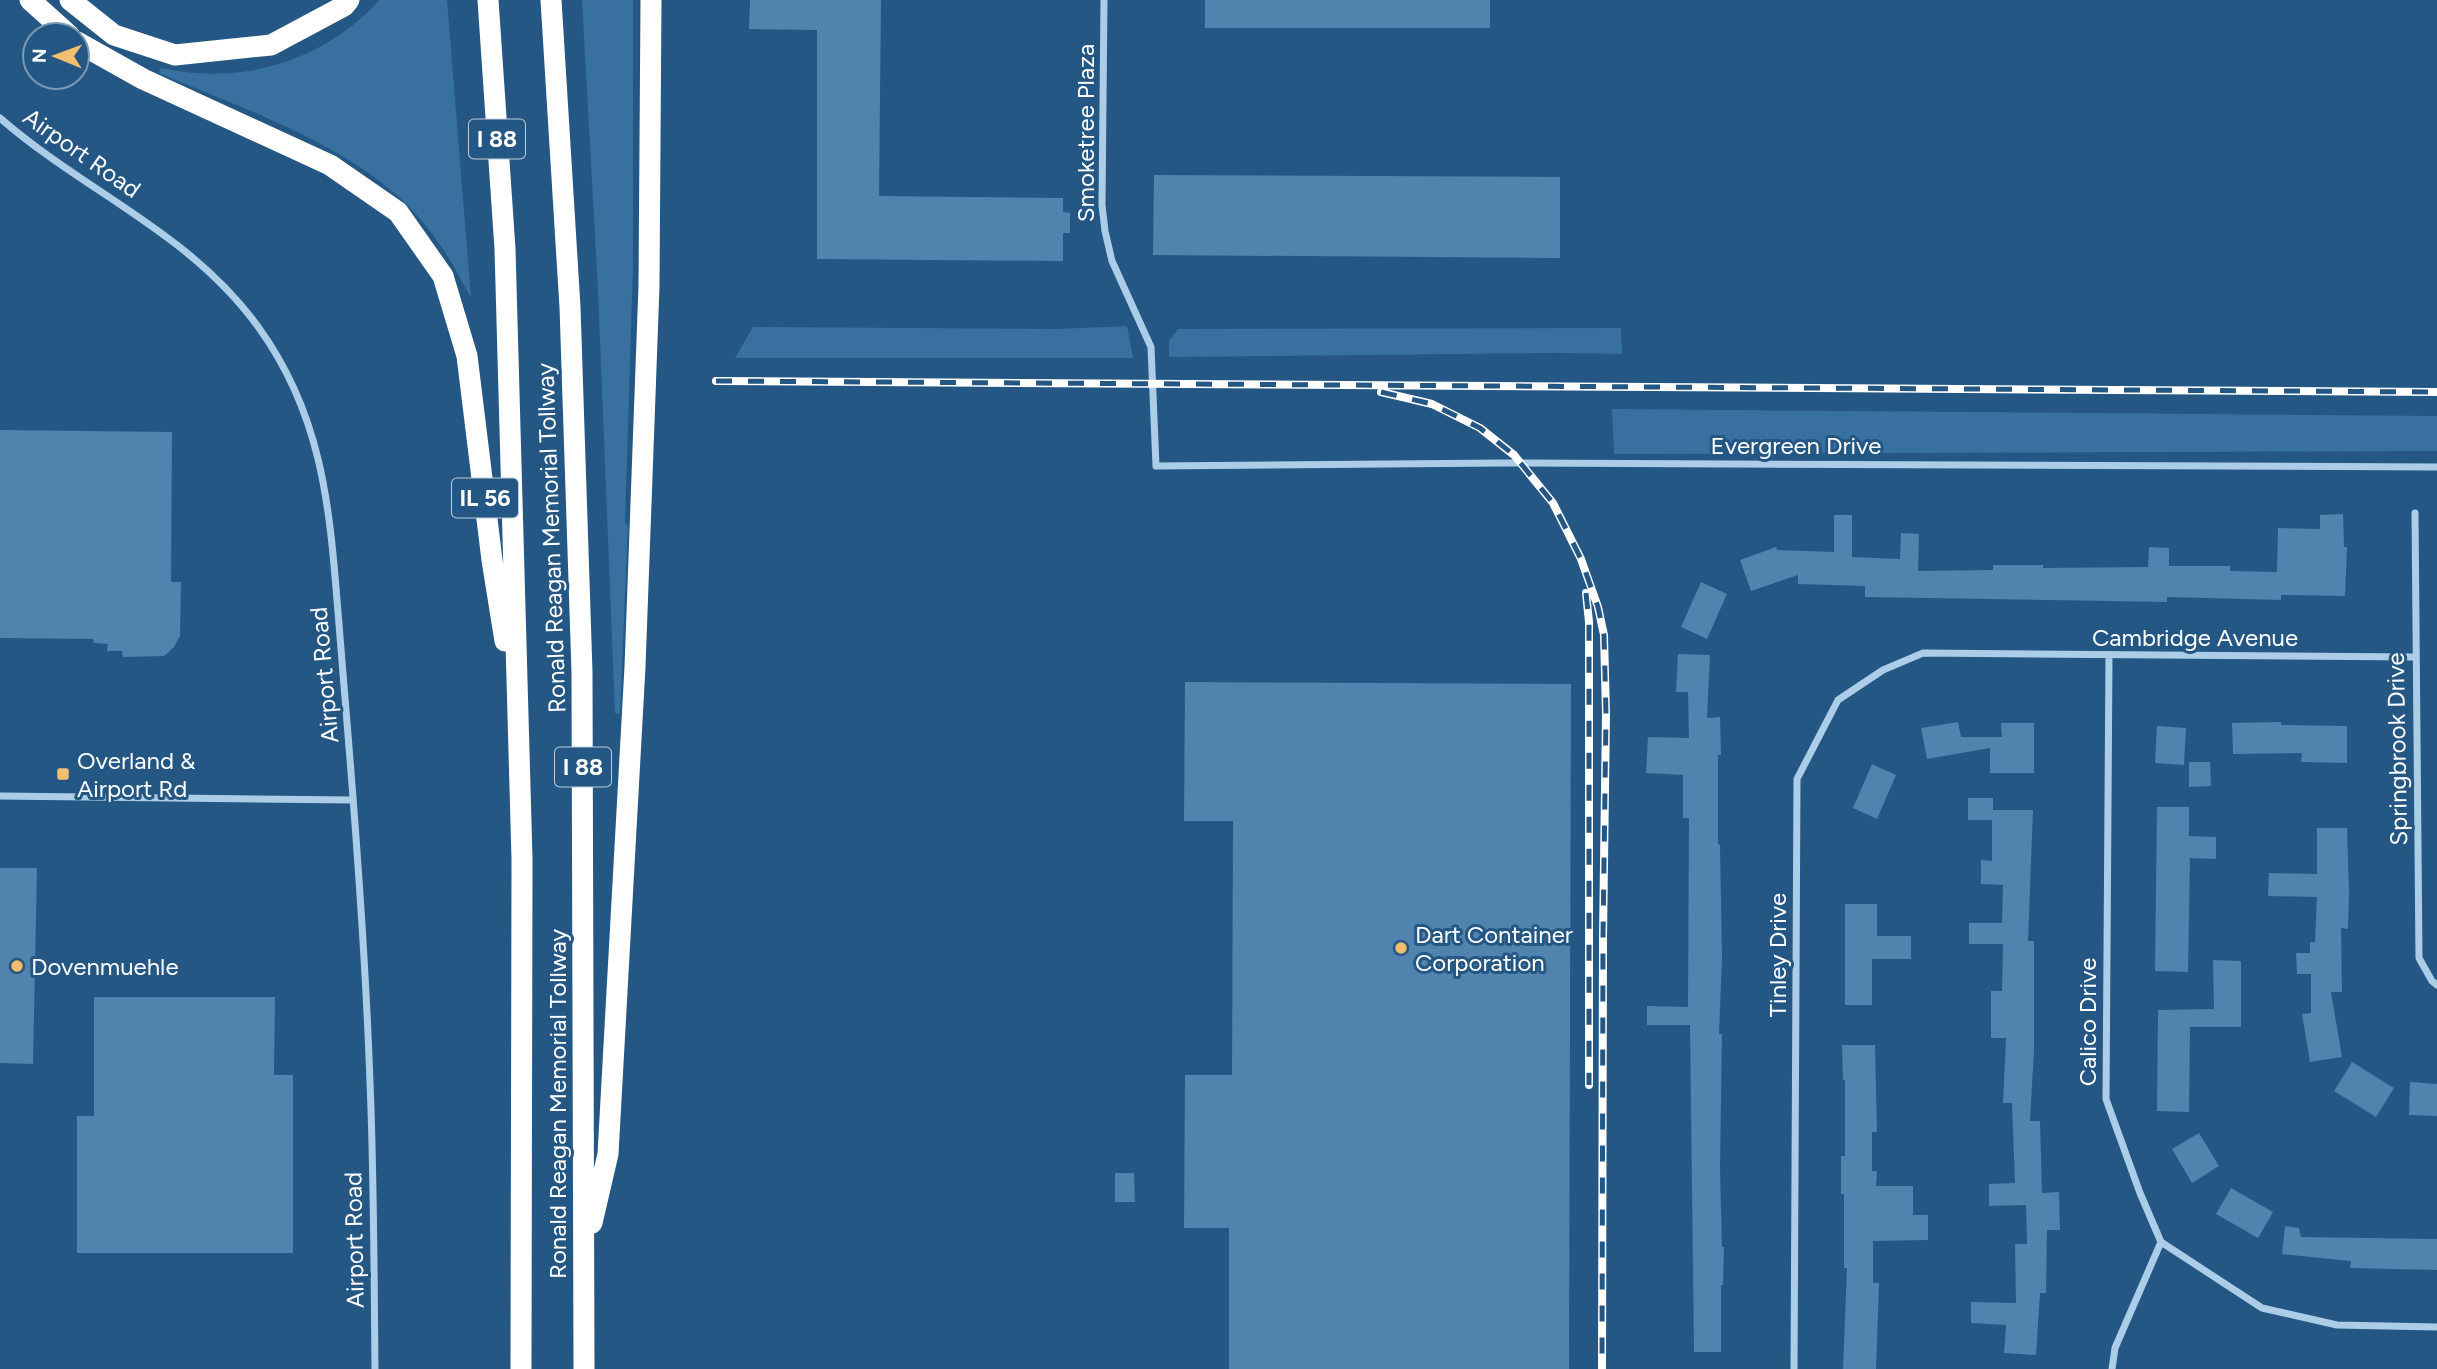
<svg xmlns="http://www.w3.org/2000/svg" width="2437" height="1369" font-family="Figtree,sans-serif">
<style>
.green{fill:#3871a0}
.building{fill:#5083ad}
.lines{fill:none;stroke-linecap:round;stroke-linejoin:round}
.minor{stroke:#accde8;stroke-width:7}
.motorway{stroke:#fff;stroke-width:21}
.rail-casing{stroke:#fff;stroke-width:8}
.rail{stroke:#245783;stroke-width:5;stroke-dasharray:16;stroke-linecap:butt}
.poi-dot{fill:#f2bf6f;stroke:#245783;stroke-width:2.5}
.labels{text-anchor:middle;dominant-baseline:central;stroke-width:6;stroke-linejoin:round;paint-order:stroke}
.shield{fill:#245783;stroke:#bdcdda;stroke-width:2}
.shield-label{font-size:23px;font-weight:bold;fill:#fff}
.street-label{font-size:24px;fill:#fff;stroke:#245783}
.poi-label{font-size:24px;fill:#fff;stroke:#245783;text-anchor:start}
</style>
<rect width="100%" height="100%" fill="#245783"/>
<path class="green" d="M379,0H447L471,298C458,273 444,248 426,226C365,149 248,111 159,73L161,68C240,86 324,62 379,0Z
M582,0H633V266L625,523L628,525L620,714L615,713L598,290Z
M1127,326L1133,358H735L753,327L1058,329Z
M1621,328L1622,354L1558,353L1169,357V341L1178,329Z
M1612,409L2437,416V451L1614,454Z"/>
<path class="building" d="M750,0H881L879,196L1063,198V212L1070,213V233H1063V261L817,259V30L749,29Z
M1205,0H1490V28H1205Z
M1154,175L1560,177V258L1153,255Z
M0,430L172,432L171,582H181L180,636L174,647L164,656L123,657L122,651H107L108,644L94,643L93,639L0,638Z
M2343,514L2344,547H2347L2345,596L2281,595V600L2167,597V602L1865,597V586L1798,584V575L1751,591L1740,560L1776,547L1777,550L1834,552V515H1852V557L1900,559L1901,533L1919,534L1918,571L1993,570V565H2043V568L2148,567L2149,547L2169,548V566H2230V571L2277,572L2278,528L2320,529V515Z
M1701,582L1727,594L1707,639L1681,627Z
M1678,654L1710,655L1707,718L1720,717L1721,755H1718V844L1720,845L1722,958L1719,1034H1722L1720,1168L1722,1247H1724L1723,1285H1721V1352H1694L1690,1025H1647V1006L1688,1007L1689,818H1683V775L1646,773L1648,737L1689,738L1688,692H1676Z
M1185,682L1571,684L1569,1369H1229V1228H1184L1185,1075H1232L1233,821H1184Z
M1958,722L1961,737H2002L2001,723H2034V773H1990V748L1927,759L1921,728Z
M2281,722V725L2347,726V763L2301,762L2302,753L2233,754L2232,723Z
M2157,726L2186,728L2184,765L2155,763Z
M2189,762H2210L2211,786L2189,787Z
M1872,764L1896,775L1877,819L1853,808Z
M1968,798H1993V810H2033L2028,941H2034V1050L2030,1121H2040L2042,1193L2059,1192L2060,1230H2047L2046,1293H2040L2036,1355L2004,1353L2006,1325L1971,1323V1302L2016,1303L2015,1244H2027L2026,1205L1989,1206V1184L2015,1183L2012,1103H2003L2006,1038H1991V991H2002L2003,944H1969V923H2002L2003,885L1981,884V860L1992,861V820H1968Z
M2157,807H2189V836L2216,837V859L2190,858L2188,972L2155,971Z
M2317,828H2347L2349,892L2348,929L2341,928L2342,992H2331L2342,1057L2310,1062L2302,1014L2311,1013V974H2297L2296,953H2310V942H2315L2317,897L2268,896L2269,873L2317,874Z
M0,868H37L33,1064L0,1063Z
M1845,904H1877V936H1911V959H1872V1005H1845Z
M2213,960L2241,961V1027H2190L2189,1112L2157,1111L2158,1010L2214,1009Z
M94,997H275L274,1075H293V1253H77V1116H94Z
M1842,1045H1875L1877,1132H1872V1171H1877L1876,1186H1913V1215H1928V1240L1873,1241V1283H1879L1876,1369H1843L1847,1268H1844V1194H1841V1156H1845V1080H1843Z
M2352,1062L2394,1088L2376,1117L2334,1091Z
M2410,1082L2437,1084V1116L2409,1115Z
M2199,1133L2219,1166L2192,1183L2172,1149Z
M1115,1173H1134L1135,1202H1115Z
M2231,1188L2273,1212L2258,1238L2216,1214Z
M2285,1226L2299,1228L2301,1237L2437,1239V1270L2350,1268L2351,1261L2282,1254Z"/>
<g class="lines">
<path class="minor" d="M1104,0L1102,205L1105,231L1112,261L1151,347L1156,466L1503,463L2437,467
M0,118C86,193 190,232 259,328C320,413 329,500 337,600C341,649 345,698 349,747C358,858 366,970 370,1082C374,1178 374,1273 375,1369
M2415,513L2419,958L2432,981L2437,985
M2109,656L2106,1099L2140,1193L2161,1242L2115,1348L2112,1369
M0,796L353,800
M2161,1242L2262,1308L2337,1325L2437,1327
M1794,1369L1797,779L1838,700L1883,670L1923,653L2415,657"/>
<path class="motorway" d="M30,0L69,35
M70,0L114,35L175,55L271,45L344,6L349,0
M488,0L505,249L522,859L521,1369
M551,0L570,307L582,672L584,1369
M77,42L143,79L330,165L398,212L443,276L467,356L492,560L505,641
M592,1223L608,1154L635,667L649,286L651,0"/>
<defs>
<path id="rail" d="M716,381L2437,392
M1381,392L1432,404L1480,428L1514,455L1553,503L1581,559L1598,607L1604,635L1606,714L1603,938L1602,1369
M1586,593L1589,622V1085"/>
</defs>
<use href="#rail" class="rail-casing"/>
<use href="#rail" class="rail"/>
</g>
<g class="poi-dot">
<rect x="56" y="767" width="14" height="14" rx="3.5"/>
<circle cx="1401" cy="948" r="7"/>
<circle cx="17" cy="966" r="7"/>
</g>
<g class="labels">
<g class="shield">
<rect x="469" y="119.5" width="56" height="39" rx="5"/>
<rect x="452" y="478.5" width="66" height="39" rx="5"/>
<rect x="555" y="747.5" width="56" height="39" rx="5"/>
</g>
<g class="shield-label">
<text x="497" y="139">I 88</text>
<text x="485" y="498">IL 56</text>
<text x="583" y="767">I 88</text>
</g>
<g class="street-label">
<text transform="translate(1085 133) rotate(-90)">Smoketree Plaza</text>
<text transform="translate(82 153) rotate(35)">Airport Road</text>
<text x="1796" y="445">Evergreen Drive</text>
<text transform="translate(551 538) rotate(-92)">Ronald Reagan Memorial Tollway</text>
<text x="2195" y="637">Cambridge Avenue</text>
<text transform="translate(324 675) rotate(-95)">Airport Road</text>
<text transform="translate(2397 749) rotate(-91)">Springbrook Drive</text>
<text transform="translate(1777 955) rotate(-90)">Tinley Drive</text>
<text transform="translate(2087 1022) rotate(-90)">Calico Drive</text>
<text transform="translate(557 1104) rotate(-90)">Ronald Reagan Memorial Tollway</text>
<text transform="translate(354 1240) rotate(-91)">Airport Road</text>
</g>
<g class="poi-label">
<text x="77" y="760">Overland &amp;<tspan x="77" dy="28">Airport Rd</tspan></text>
<text x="1415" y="934">Dart Container<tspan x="1415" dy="28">Corporation</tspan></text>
<text x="31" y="966">Dovenmuehle</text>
</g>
</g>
<g transform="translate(56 56) rotate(271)"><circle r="33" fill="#245783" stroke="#7c9ab5" stroke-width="2"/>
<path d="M0-5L12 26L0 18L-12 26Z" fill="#f2bf6f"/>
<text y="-10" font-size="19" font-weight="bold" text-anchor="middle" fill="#ffffff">N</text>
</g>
</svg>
